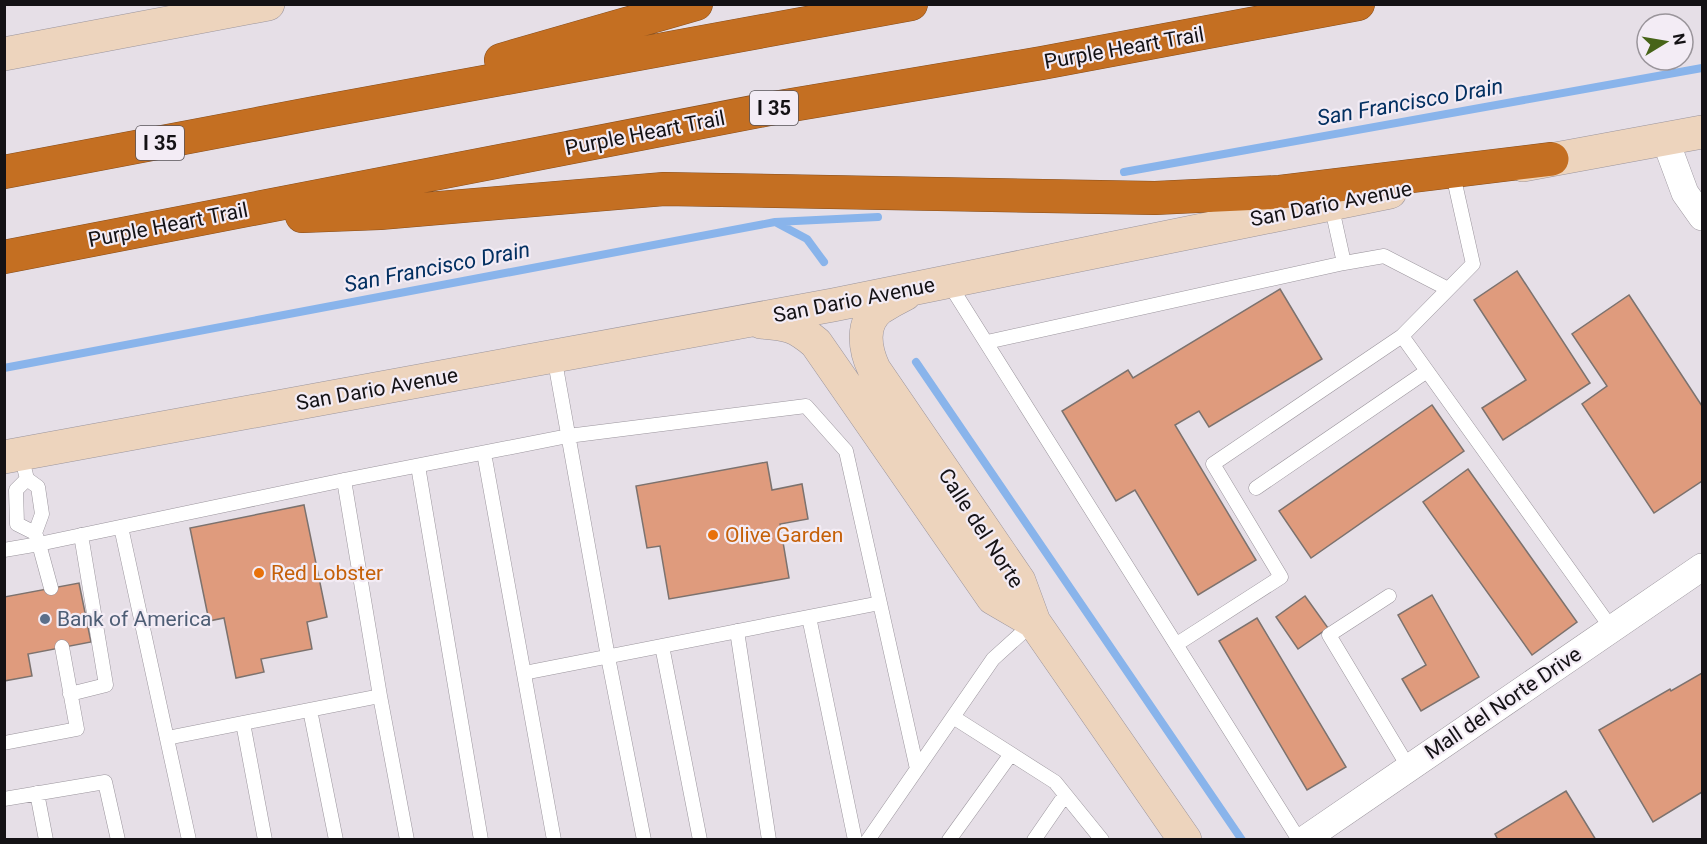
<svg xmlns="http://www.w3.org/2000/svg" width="1707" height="844" font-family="Roboto,sans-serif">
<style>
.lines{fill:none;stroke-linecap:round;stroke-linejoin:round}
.stream{stroke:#89b4eb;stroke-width:8}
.building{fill:#df9b7d;stroke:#7c726e;stroke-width:1.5}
.lane-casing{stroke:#9b959d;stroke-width:15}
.street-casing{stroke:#9b959d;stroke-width:28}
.secondary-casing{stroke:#9b959d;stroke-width:34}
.highway-casing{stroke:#864e1d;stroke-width:34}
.lane{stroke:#fff;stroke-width:14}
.street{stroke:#fff;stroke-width:27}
.secondary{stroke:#edd4bd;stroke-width:33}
.highway{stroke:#c46f22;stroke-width:33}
.food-dot{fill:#e8710a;stroke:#f3ecf5;stroke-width:2}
.service-dot{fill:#5c6f8a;stroke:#f3ecf5;stroke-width:2}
.labels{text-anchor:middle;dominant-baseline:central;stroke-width:4.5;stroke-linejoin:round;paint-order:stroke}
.shield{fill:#f3ecf5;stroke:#575358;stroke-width:1.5}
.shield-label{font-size:20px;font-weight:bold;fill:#141215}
.street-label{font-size:21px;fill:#141215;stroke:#f3ecf5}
.food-label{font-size:21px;fill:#c56008;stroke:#f3ecf5;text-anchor:start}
.service-label{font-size:21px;fill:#4e5e75;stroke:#f3ecf5;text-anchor:start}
.water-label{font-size:22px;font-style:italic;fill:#033061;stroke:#f3ecf5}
</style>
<rect width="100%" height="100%" fill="#e6dfe7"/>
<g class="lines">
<path class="stream" d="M1124,172L1702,68
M777,223L807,239L824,262
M916,362L1242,840
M4,368L775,222L878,217"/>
</g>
<path class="building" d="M1517,271L1590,383L1503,440L1482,408L1526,380L1474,300Z
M1280,289L1322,359L1209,427L1199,411L1175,425L1256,560L1198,595L1135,490L1116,501L1062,411L1128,370L1133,378Z
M1629,295L1702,406V481L1654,513L1582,404L1607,386L1572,334Z
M1432,405L1464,451L1311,558L1279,511Z
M767,462L772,490L802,484L808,519L780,524L789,578L669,599L660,546L647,548L636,486Z
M1468,469L1577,622L1532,655L1423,502Z
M304,505L327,617L307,622L312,649L261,659L264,672L236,678L224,618L209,621L190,528Z
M79,583L91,642L28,654L32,676L4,681V597Z
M1432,595L1479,677L1421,711L1402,679L1426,665L1398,615Z
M1305,596L1328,628L1298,649L1276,617Z
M1257,618L1346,767L1307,790L1219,641Z
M1702,673V792L1653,822L1599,730L1670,689L1671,691Z
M1566,791L1596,840H1498L1495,834Z"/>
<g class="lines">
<defs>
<path id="lane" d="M1454,179L1473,264L1402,336L1612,629
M1331,204L1344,263
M948,282L1299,840
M987,342L1344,263L1384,256L1448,289
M554,356L608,657L644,840
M484,453L554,840
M418,466L481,840
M25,471L27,479L38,487L42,514L35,533
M344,480L380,696L407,840
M1256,488L1427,371
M121,527L189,840
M4,550L39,544L35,533L17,524L16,490L27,479
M51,588L39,544L344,480L568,436L806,406L846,451L917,769
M1389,596L1329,635L1409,768
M809,617L855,840
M737,631L769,840
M1177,644L1281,577L1213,464L1402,336
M662,646L700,840
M524,673L880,603
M70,694L106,685L81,535
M310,710L336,840
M953,717L1055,782L1102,840
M243,723L265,840
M167,738L380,696
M4,743L77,729L62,647
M37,793L46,840
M4,799L105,782L118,840
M868,840L993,659L1034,622
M949,840L1011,754
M1034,840L1065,795"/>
<path id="street" d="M1665,139L1685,193L1702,217
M1304,840L1702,567"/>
<path id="secondary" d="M4,54L268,4
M1523,165L1702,132
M905,294C897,298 888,303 880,308C860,323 865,350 874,369L1019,581L1034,622L1185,840
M761,322C788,324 796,326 816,343L993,598L1034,622
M4,457L833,305L1390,192"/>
<path id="highway" d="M501,60L696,4
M4,172L315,113L911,4
M302,216L380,213L664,189L1155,198L1280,192L1552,159
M4,257L774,108L1042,63L1358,4"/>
</defs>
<use href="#lane" class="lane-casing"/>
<use href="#street" class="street-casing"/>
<use href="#secondary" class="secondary-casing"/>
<use href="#highway" class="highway-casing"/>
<use href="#lane" class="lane"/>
<use href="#street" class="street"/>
<use href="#secondary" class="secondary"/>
<use href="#highway" class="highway"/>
</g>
<g class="food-dot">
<circle cx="713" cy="535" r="6"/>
<circle cx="259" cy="573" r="6"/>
</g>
<circle class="service-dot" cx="45" cy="619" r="6"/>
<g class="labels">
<g class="shield">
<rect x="750" y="91" width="48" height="34" rx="4.5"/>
<rect x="136" y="126" width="48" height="34" rx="4.5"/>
</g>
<g class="shield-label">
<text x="774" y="108">I 35</text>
<text x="160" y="143">I 35</text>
</g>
<g class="street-label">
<text transform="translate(1124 48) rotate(-10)">Purple Heart Trail</text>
<text transform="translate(645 133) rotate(-11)">Purple Heart Trail</text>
<text transform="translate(1331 204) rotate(-11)">San Dario Avenue</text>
<text transform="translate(168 225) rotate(-11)">Purple Heart Trail</text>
<text transform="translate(854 300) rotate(-11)">San Dario Avenue</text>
<text transform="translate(377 389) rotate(-10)">San Dario Avenue</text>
<text transform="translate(981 528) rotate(57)">Calle del Norte</text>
<text transform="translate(1503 703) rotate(-34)">Mall del Norte Drive</text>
</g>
<g class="food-label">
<text x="725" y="535">Olive Garden</text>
<text x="271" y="573">Red Lobster</text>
</g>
<g class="service-label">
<text x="57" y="619">Bank of America</text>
</g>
<g class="water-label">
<text transform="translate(1410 102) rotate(-10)">San Francisco Drain</text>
<text transform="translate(437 267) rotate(-11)">San Francisco Drain</text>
</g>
</g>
<rect width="1707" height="844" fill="none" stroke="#141215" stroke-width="12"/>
<g transform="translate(1665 42) rotate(79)"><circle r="28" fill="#f3ecf5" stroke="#9a959b" stroke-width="1.5"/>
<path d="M0-4.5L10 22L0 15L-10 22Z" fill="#476418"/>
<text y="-9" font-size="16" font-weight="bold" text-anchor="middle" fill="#141215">N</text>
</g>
</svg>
